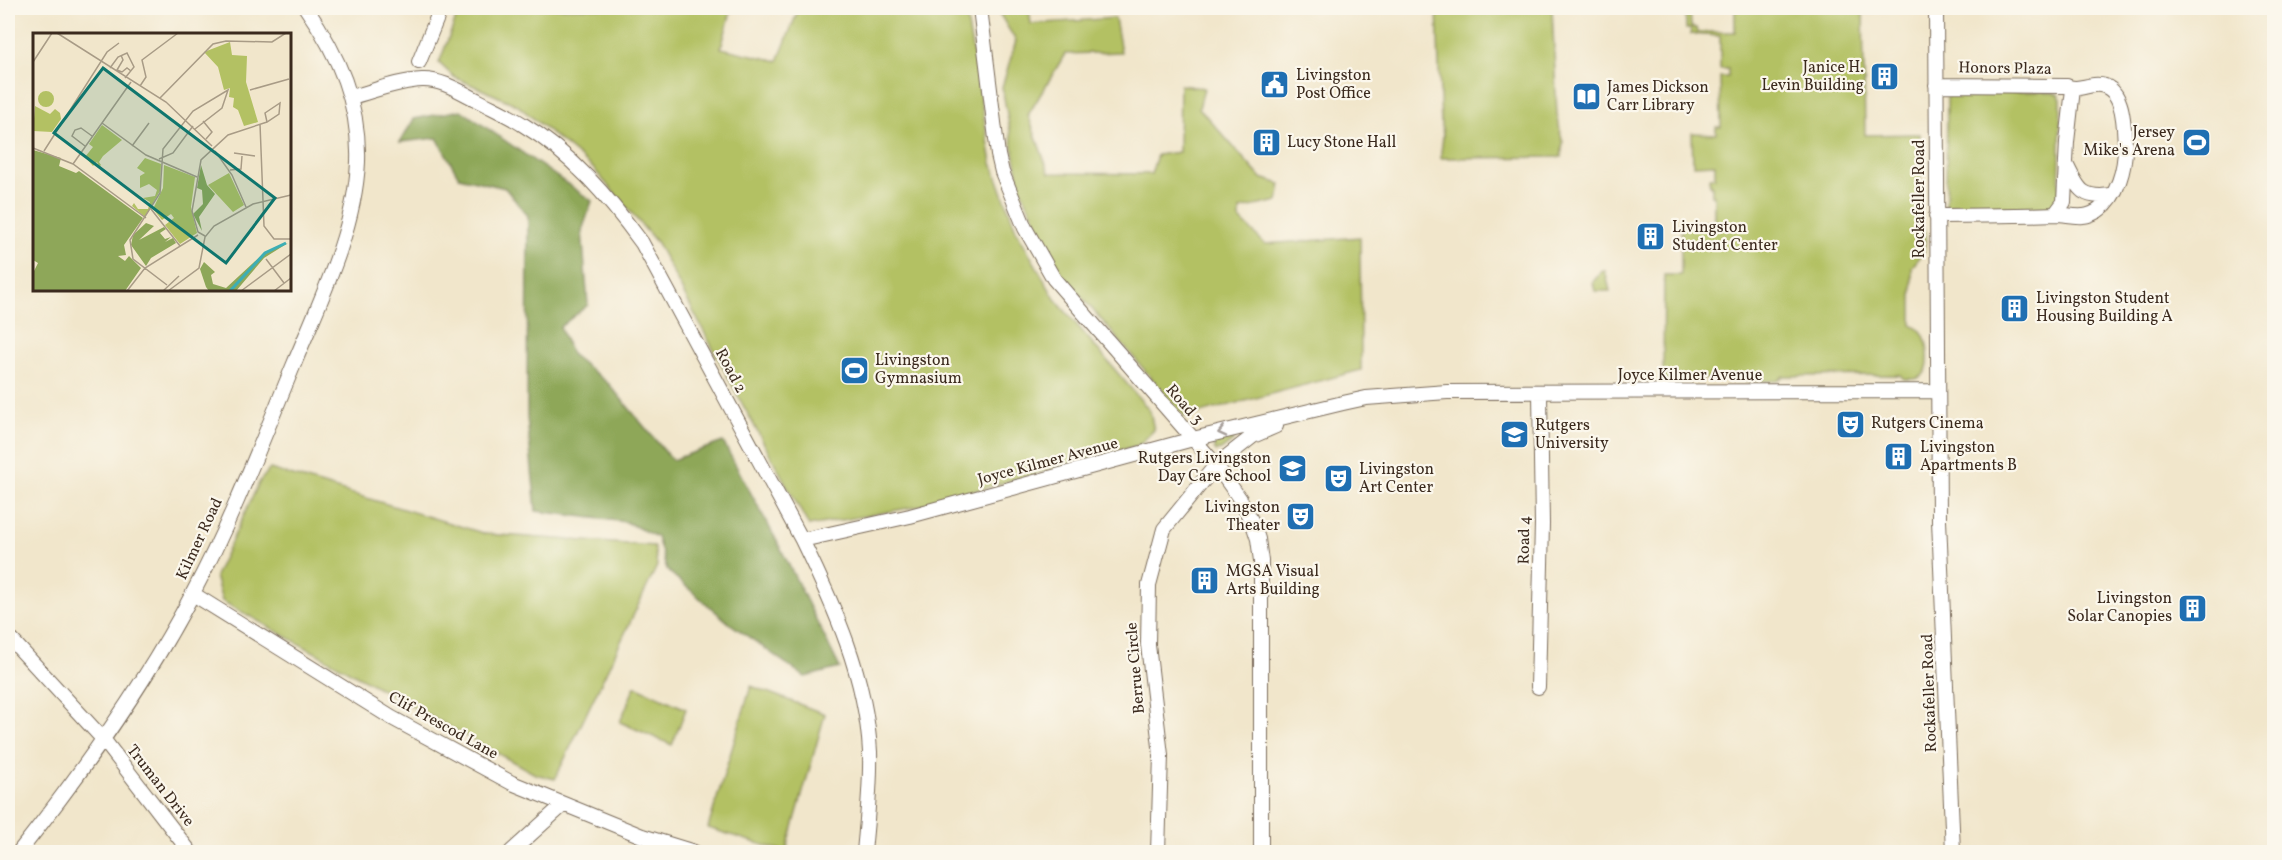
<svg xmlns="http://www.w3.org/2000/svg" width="2282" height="860" font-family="Vollkorn,serif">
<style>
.green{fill:#b3c163;stroke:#777640;stroke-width:1.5}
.forest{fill:#8ea759;stroke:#64683c;stroke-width:1.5}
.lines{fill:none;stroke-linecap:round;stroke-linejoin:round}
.minor-casing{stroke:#7b6c5b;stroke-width:16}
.minor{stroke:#fff;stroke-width:14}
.oneway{stroke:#a79f9a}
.labels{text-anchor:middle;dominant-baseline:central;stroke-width:4.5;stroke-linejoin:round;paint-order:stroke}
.poi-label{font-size:16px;fill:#3b2a1e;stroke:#fbf7ec;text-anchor:start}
.street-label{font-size:16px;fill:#3b2a1e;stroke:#fbf7ec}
.inset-river{fill:none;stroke:#3daeb5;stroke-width:3}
.inset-road{fill:none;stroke:#a89b86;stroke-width:1.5}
.view{fill:#0f766e;fill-opacity:0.15;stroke:#0f766e;stroke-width:3}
.inset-edge{fill:none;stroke:#3b2a1e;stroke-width:3}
</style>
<rect width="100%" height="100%" fill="#fbf7ec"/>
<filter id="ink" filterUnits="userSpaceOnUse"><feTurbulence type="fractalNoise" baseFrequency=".0167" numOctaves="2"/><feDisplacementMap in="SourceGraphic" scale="12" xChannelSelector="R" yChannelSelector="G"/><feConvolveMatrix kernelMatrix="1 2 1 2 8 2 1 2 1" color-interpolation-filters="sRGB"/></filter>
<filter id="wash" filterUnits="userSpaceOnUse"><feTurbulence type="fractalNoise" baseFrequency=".008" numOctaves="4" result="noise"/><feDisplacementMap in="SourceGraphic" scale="24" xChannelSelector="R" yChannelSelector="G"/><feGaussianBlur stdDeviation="1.35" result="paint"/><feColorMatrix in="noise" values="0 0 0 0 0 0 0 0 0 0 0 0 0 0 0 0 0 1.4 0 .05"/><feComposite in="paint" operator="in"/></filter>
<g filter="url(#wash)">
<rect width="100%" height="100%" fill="#f1e6cb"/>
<path class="green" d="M460,8H732L721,48L778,61L799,8H965L992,163L1016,230L1055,299L1150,411L1154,430L1139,445L920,506L809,526L738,396L657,243L593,168L517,105L454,77L439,63Z
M996,8H1029L1031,24L1115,18L1121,52L1065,54L1028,115L1049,173L1151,174L1157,155L1179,152L1180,85L1204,88L1199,108L1261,178L1281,184L1278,201L1240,209V219L1265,244L1360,237L1361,370L1185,417L1061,273L1021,190L1002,87L1016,41Z
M1437,8H1552L1557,115C1560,124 1559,133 1563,142L1561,157L1441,158C1440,146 1446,136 1441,125Z
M1685,8H1690L1691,27L1697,28L1698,32H1735V8H1863L1865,135L1920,134L1921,225L1926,234L1924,252L1912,267V325C1915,327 1918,329 1921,331C1928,340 1932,366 1923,375C1919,380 1911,379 1904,379L1900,375L1783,376L1778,381H1726L1722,377L1668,382L1663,374L1664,275H1681V222H1714V195H1712V186H1710L1709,178L1715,177V164L1693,165L1692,133L1716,134V127H1721L1720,77H1728V69H1720V36L1691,34V29H1686Z
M1952,92H2052L2058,94L2061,99L2059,199L2050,208H1946L1947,96Z
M1605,271L1610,291H1595L1593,282L1601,272Z
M1232,437L1234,440L1221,450L1216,451L1214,448V441Z
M270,469L486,534L654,546L657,566L555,779L535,774L222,601L215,576L260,481Z
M635,686L686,709L672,745L620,722Z
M751,686L825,714L786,852L708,828Z"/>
<path class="forest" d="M461,110L592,201L582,231L588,305L560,327L571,354L609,384L672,460L723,442L778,543L840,668L805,677L729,623L667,570L657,537L626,522L536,511L527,417L528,216L505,188L459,177L437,138L400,142L414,119Z"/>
</g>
<g filter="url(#ink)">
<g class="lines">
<defs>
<path id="minor" d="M980,8L998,155L1002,172L1025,228L1054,279L1216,465L1240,499L1253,524L1258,539L1261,561V852
M1936,8L1939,520L1953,852
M419,62L441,8
M1936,85L2067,86C2076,91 2084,86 2094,85C2125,82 2124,126 2125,147C2125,168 2118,196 2100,209C2097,212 2088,216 2083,216C2074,217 2065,214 2056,214C2016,216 1976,215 1936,216
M351,97C374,91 398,81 422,80C441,79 461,92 477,100C492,108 508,115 522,124C571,153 609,198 642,243L802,540C835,608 866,676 870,752C871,786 867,819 864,852
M2067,166C2079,191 2083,199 2112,195
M2055,214L2064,202L2067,142L2073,89
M802,540L910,516L1193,439L1343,403L1366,398L1447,392L1937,391
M193,594L392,718L512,783L642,836L694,852
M8,636L103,739L190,852
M1538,687L1542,524L1540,393
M19,852C83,771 145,685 193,593C232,519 262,441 294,364C320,301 355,230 358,162C360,104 338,54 306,8
M511,852L564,804
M1158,852L1161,755L1148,645L1149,585L1164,529L1216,465L1253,436L1276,426"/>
</defs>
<use href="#minor" class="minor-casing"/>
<use href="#minor" class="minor"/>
</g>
<defs><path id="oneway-chevron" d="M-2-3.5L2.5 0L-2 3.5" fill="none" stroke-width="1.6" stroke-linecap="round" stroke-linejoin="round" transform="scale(1.5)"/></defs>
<use class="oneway" href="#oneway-chevron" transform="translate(1222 432) rotate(167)"/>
</g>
<defs>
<symbol id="building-square" viewBox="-11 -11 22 22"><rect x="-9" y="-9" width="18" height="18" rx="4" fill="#1f6fb2" stroke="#fbf7ec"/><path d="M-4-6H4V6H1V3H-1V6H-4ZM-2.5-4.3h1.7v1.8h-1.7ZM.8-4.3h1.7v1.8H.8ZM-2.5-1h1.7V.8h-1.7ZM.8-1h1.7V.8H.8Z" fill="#fff"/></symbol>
<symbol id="civic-square" viewBox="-11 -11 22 22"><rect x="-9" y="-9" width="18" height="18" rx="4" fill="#1f6fb2" stroke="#fbf7ec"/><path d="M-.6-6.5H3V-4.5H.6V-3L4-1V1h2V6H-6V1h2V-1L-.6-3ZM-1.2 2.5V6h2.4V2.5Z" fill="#fff"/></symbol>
<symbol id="library-square" viewBox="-11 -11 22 22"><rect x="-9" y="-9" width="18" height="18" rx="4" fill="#1f6fb2" stroke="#fbf7ec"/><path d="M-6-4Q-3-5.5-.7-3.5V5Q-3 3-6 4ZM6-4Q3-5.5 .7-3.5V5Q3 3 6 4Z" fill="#fff"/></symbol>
<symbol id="stadium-square" viewBox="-11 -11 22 22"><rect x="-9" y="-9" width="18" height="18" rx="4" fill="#1f6fb2" stroke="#fbf7ec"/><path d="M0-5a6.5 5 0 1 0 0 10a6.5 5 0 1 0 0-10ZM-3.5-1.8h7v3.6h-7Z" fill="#fff"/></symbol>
<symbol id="theatre-square" viewBox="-11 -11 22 22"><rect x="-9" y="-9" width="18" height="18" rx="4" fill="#1f6fb2" stroke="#fbf7ec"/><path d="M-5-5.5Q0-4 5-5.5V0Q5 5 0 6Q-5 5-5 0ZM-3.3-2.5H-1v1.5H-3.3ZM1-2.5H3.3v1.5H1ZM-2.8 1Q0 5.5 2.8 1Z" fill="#fff"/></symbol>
<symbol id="university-square" viewBox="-11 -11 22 22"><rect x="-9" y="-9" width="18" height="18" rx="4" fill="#1f6fb2" stroke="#fbf7ec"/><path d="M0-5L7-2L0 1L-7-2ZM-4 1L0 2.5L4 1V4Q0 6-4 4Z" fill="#fff"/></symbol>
<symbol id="school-square" viewBox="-11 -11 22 22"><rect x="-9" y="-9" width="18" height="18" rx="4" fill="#1f6fb2" stroke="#fbf7ec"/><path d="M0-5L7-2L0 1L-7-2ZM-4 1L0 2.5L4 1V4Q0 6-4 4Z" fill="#fff"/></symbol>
</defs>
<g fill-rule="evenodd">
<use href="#building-square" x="1868" y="60" width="33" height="33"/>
<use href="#civic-square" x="1258" y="68" width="33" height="33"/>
<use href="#library-square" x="1570" y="80" width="33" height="33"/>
<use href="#stadium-square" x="2180" y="126" width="33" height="33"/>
<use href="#building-square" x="1250" y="126" width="33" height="33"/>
<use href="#building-square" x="1634" y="220" width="33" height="33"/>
<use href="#building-square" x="1998" y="292" width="33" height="33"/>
<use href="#stadium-square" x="838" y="354" width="33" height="33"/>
<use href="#theatre-square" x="1834" y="408" width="33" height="33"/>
<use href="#university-square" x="1498" y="418" width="33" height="33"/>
<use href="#building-square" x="1882" y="440" width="33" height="33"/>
<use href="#school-square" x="1276" y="452" width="33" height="33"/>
<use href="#theatre-square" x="1322" y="462" width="33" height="33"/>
<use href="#theatre-square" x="1284" y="500" width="33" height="33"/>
<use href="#building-square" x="1188" y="564" width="33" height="33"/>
<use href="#building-square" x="2176" y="592" width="33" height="33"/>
</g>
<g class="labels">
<g class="poi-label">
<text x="1864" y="68" text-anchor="end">Janice H.<tspan x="1864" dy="18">Levin Building</tspan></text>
<text x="1296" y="76">Livingston<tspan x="1296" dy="18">Post Office</tspan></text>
<text x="1607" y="88">James Dickson<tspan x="1607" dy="18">Carr Library</tspan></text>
<text x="2175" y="133" text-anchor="end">Jersey<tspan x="2175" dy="18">Mike's Arena</tspan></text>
<text x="1287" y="143">Lucy Stone Hall</text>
<text x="1672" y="228">Livingston<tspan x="1672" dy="18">Student Center</tspan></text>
<text x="2036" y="299">Livingston Student<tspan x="2036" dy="18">Housing Building A</tspan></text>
<text x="875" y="361">Livingston<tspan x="875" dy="18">Gymnasium</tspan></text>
<text x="1871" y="424">Rutgers Cinema</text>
<text x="1535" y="426">Rutgers<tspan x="1535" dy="18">University</tspan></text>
<text x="1920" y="448">Livingston<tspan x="1920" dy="18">Apartments B</tspan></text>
<text x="1271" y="459" text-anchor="end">Rutgers Livingston<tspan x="1271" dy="18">Day Care School</tspan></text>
<text x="1359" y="470">Livingston<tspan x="1359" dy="18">Art Center</tspan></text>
<text x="1280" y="508" text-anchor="end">Livingston<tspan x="1280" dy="18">Theater</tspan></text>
<text x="1226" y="572">MGSA Visual<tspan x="1226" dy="18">Arts Building</tspan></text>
<text x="2172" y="599" text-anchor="end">Livingston<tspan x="2172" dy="18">Solar Canopies</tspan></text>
</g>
<g class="street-label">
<text transform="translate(2005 69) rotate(1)">Honors Plaza</text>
<text transform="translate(1920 199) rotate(-90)">Rockafeller Road</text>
<text transform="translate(730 371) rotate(62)">Road 2</text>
<text x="1690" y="376">Joyce Kilmer Avenue</text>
<text transform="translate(1184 405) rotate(49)">Road 3</text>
<text transform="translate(1048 462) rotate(-15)">Joyce Kilmer Avenue</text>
<text transform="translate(200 539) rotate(-65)">Kilmer Road</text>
<text transform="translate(1525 540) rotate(-89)">Road 4</text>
<text transform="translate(1136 668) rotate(-95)">Berrue Circle</text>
<text transform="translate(1930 693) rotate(-92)">Rockafeller Road</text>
<text transform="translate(443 726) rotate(29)">Clif Prescod Lane</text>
<text transform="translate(160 786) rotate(52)">Truman Drive</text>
</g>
</g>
<g transform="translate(33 33)">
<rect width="258" height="258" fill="#f1e6cb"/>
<path d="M197,9L199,22L214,23L213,49L225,89L211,93L205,77L200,74L201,65L196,64L197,55L191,57L185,34L171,19ZM5 66a8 8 0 1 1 16 0a8 8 0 1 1-16 0ZM2,73L17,81L22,76L27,80L28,86L19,99L0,98ZM69,92L89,107L70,123L66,129L68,132L66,134L64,129L60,133L52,124L60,114L56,111ZM112,125L128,131L127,158L112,184L99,173L101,170L105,176H115L117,169L110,165L122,163L124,157L116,151L107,155V143L112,140L104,135ZM131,132L162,144L158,174L164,200L147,211L132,192L141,185L138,181L129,187L120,176L130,155ZM196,140L211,172L200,179L175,152Z" fill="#b3c163"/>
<path d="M0,117L28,125L26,133L43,140L46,138L110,185L91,212L93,222L85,223L92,228L96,223L108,235L92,258H0V240L5,230L0,227ZM168,132L174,152L182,161L166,184L169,198L160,181L170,171L169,157L164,155ZM113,190L121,193L106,207L131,194L133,196L127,200L132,206L138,204L132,209L140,205L143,210L118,225L113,233L98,212L100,202ZM255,210L231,225L203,258H176L173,254L167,236L171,229L182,239L178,242L180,251L193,255L232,219Z" fill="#8ea759"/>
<path class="inset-river" d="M197,258L232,220L253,210"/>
<path class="inset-road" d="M24,0L133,69L179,113M88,22L90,27L84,37L89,39L94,35L98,38M0,29L19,0M77,35L85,24L94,20L101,34L92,45M107,53L113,44L109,27L145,0M217,57L256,46M127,65L180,11L193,8L239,9L253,0M170,88L179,99L173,106M69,90L113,122L164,144M227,91L231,193L241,206H258M52,113L39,103L42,97L48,95L59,103M99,113L116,90M0,115L40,131L113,185M11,118L74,19L86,10M182,118L199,142L213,174M201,120L222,123M126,126L140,120L160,93M40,131L98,49M197,137L208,136L209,123M118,176L147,213M172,203L165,199L159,178L168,127L195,102L234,89L246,81L247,70L232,80L234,89M233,226L251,250M134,252L100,226L97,207L127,160L130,116L160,78L195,57L189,75L162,96M94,258L112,235L165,202M130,258L146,243M135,258L166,235L172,204L181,193L220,171L258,162M208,258L258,221M241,258L258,245"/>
<path class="view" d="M70,35L242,165L193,230L21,100Z"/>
<rect width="258" height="258" class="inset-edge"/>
</g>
<rect width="2282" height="860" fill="none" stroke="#fbf7ec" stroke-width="30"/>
</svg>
